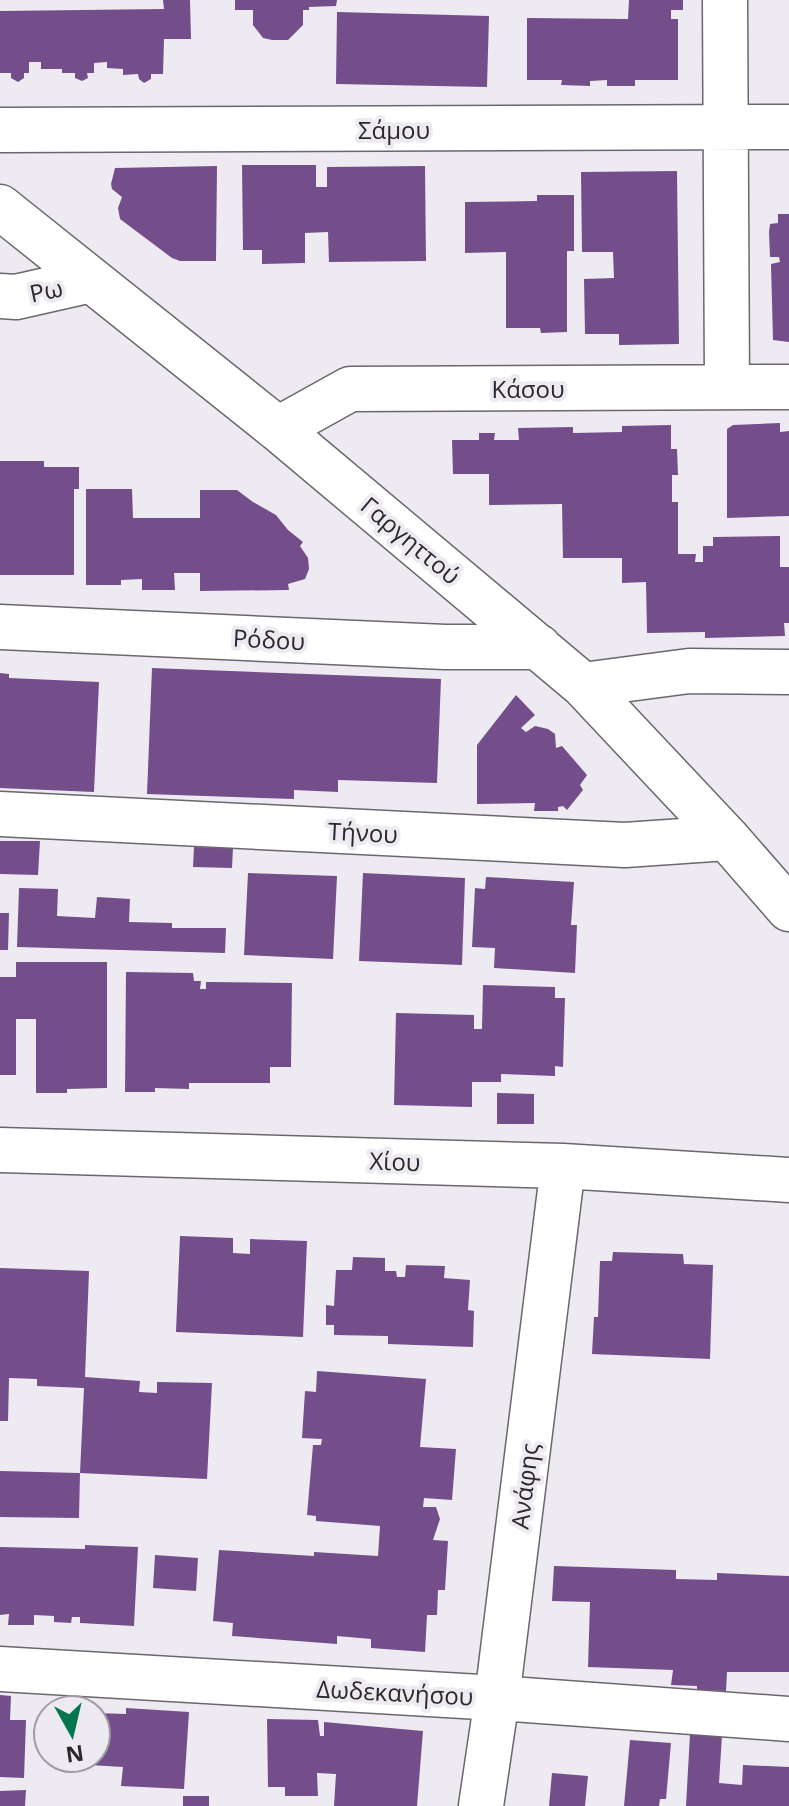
<svg xmlns="http://www.w3.org/2000/svg" width="789" height="1806" font-family="'Open Sans',sans-serif">
<style>
.building{fill:#744e8b}
.lines{fill:none;stroke-linecap:round;stroke-linejoin:round}
.minor-casing{stroke:#6b676d;stroke-width:47}
.minor{stroke:#fff;stroke-width:44}
.labels{text-anchor:middle;dominant-baseline:central;stroke-width:8;stroke-linejoin:round;paint-order:stroke}
.street-label{font-size:24px;fill:#2a282b;stroke:#eeeaf1}
</style>
<rect width="100%" height="100%" fill="#eeeaf1"/>
<path class="building" d="M163,0H190L191,39H164L163,74H151V79L144,83L139,79L138,74L123,75V69L107,68V62L94,63V73H87L88,78L82,81L75,78V73H62V69H41V62H29V73H24V78L18,82L11,78V73H0V11L164,9Z
M235,0H337L336,6L309,7V10H303V25L288,40H272L263,38L253,25V10H235Z
M629,0H683V10H671V19H678V80H635V86H607V80L590,81V86L561,85L562,80H527V18L628,19Z
M337,12L489,16L487,87L336,84Z
M242,165H316V187H327V167L425,166L426,261L329,262L328,232L305,233V263L262,264V250H243Z
M217,166L216,261H180L172,258L120,219L118,208L122,197L112,189L111,184L115,168Z
M677,171L679,344L619,345V334H585L584,279L614,278L613,252H582L581,172Z
M537,195H574V251H567V332L541,333L540,328H506V252L465,253V202L537,201Z
M778,214H789V342L773,340L771,264L780,262L779,257H770L769,232L770,224L778,223Z
M780,423V432L789,431V516L727,518V429L733,425Z
M671,425V449H677L678,475H672V502H678V554H696L695,562H703V546H713V537L780,536V567H789V623H784L785,636L705,638V632L647,633L646,582L622,583V558H563L562,504L489,505V474H453L452,440H479V433H495L494,440H519L518,428L573,427V433L622,432V426Z
M0,461H44V467H79V489H74V575H0Z
M86,489H132L133,518H200V490H237L253,502L276,515L288,530L303,542L300,546L308,558L309,569L305,579L288,584L289,590L200,591V573H174L175,590H142V579L121,580V585H86Z
M152,668L441,679L437,783L338,780V792L294,790V799L147,794Z
M0,673L9,674V678L99,682L94,792L0,788Z
M516,695L535,715L521,728L526,732L535,726L548,729L555,734L556,748L562,746L587,775L580,785L583,790L567,810L563,806L558,807V811H534L535,803L477,804V745Z
M0,841H40L38,875L0,874Z
M194,847L233,848L232,868L193,867Z
M248,873L337,876L333,959L244,955Z
M363,873L465,878L462,965L359,961Z
M486,877L574,882L571,925H577L575,973L494,968L495,948L472,947L475,888L485,889Z
M19,888L58,889L57,916L95,918L97,897L130,899L129,922L172,923V928H226L225,953L17,947Z
M0,913H9L8,950H0Z
M16,962H107V1088L67,1089V1093H36V1019H16V1075H0V977H16Z
M126,972L193,973L194,981H201L200,989H206V982L292,983L291,1067H270V1083H189V1089L155,1088V1092H125Z
M483,985L555,987V998H565L563,1067L555,1066V1076L501,1074V1082H472V1107L394,1105L396,1013L474,1015V1029H482Z
M497,1093L534,1094V1124H497Z
M180,1236L233,1238V1253L250,1254V1239L307,1241L303,1337L176,1332Z
M613,1252L683,1254L684,1264L713,1265L710,1359L592,1354L594,1317H598L600,1261H612Z
M353,1257L385,1258V1271H396L397,1277H405L406,1265L445,1266L444,1278L470,1280L468,1310L474,1311L473,1347L388,1344V1336L334,1335V1325H326V1305L334,1306L336,1270H352Z
M0,1268L89,1271L85,1377L140,1381L139,1392L157,1393V1382L212,1383L207,1479L80,1473L79,1518L0,1517V1471L80,1473L84,1388L37,1386V1379L9,1378L8,1421H0Z
M317,1371L426,1379L420,1447L456,1449L452,1500L424,1498L423,1507H436L440,1519L433,1540L448,1541L445,1590H438L437,1615H427L425,1652L371,1648V1639L337,1636V1644L232,1636L233,1623L213,1621L219,1550L314,1556V1552L378,1556L380,1526L316,1521V1516L307,1515L313,1445H321L322,1439L302,1438L305,1391L316,1392Z
M85,1545L138,1547L134,1626L80,1623V1617H72L71,1623L54,1622V1616L34,1615V1625H8L9,1614L0,1615V1547L85,1549Z
M155,1555L198,1558L196,1591L153,1588Z
M554,1566L676,1570V1579L717,1580V1573L789,1576V1672H727L726,1691L697,1690V1686L671,1685L673,1670L588,1667L590,1602L552,1601Z
M0,1695L11,1696L10,1720H26L24,1778L0,1777Z
M126,1708L189,1712L184,1789L121,1786L123,1767L55,1763L56,1758H96V1713L126,1714Z
M267,1719L318,1720L320,1736H324V1722L423,1731L417,1806H334L336,1774L317,1773L318,1796H285V1787H268Z
M690,1734L722,1735L719,1783L742,1785L743,1765L789,1767V1806H686Z
M630,1740L671,1743L666,1799H660L659,1806H624Z
M552,1773L588,1776L585,1806H549Z
M26,1790L25,1806H0V1791Z
M183,1796H209V1806H183Z"/>
<g class="lines">
<defs>
<path id="minor" d="M725,0L727,387
M0,130L789,127
M0,207L278,429L583,685L727,838L789,909
M0,296L16,297L91,280
M278,429L350,389L789,387
M0,627L445,647H539
M583,685L689,671L789,672
M0,814L625,845L727,838
M0,1150L563,1166L789,1180
M0,1669L497,1698L789,1719
M481,1806L497,1698L563,1166"/>
</defs>
<use href="#minor" class="minor-casing"/>
<use href="#minor" class="minor"/>
</g>
<g class="labels">
<g class="street-label">
<text x="394" y="129">Σάμου</text>
<text transform="translate(46 290) rotate(-12)">Ρω</text>
<text x="528" y="388">Κάσου</text>
<text transform="translate(411 540) rotate(40)">Γαργηττού</text>
<text transform="translate(269 639) rotate(3)">Ρόδου</text>
<text transform="translate(363 832) rotate(3)">Τήνου</text>
<text transform="translate(395 1161) rotate(2)">Χίου</text>
<text transform="translate(524 1486) rotate(-83)">Ανάφης</text>
<text transform="translate(395 1692) rotate(3)">Δωδεκανήσου</text>
</g>
</g>
<g transform="translate(72 1734) rotate(172)"><circle r="38" fill="#eeeaf1" stroke="#a09ca2" stroke-width="2"/>
<path d="M0-6L14 30L0 20L-14 30Z" fill="#03754f"/>
<text y="-12" font-size="22" font-weight="bold" text-anchor="middle" fill="#2a282b">N</text>
</g>
</svg>
